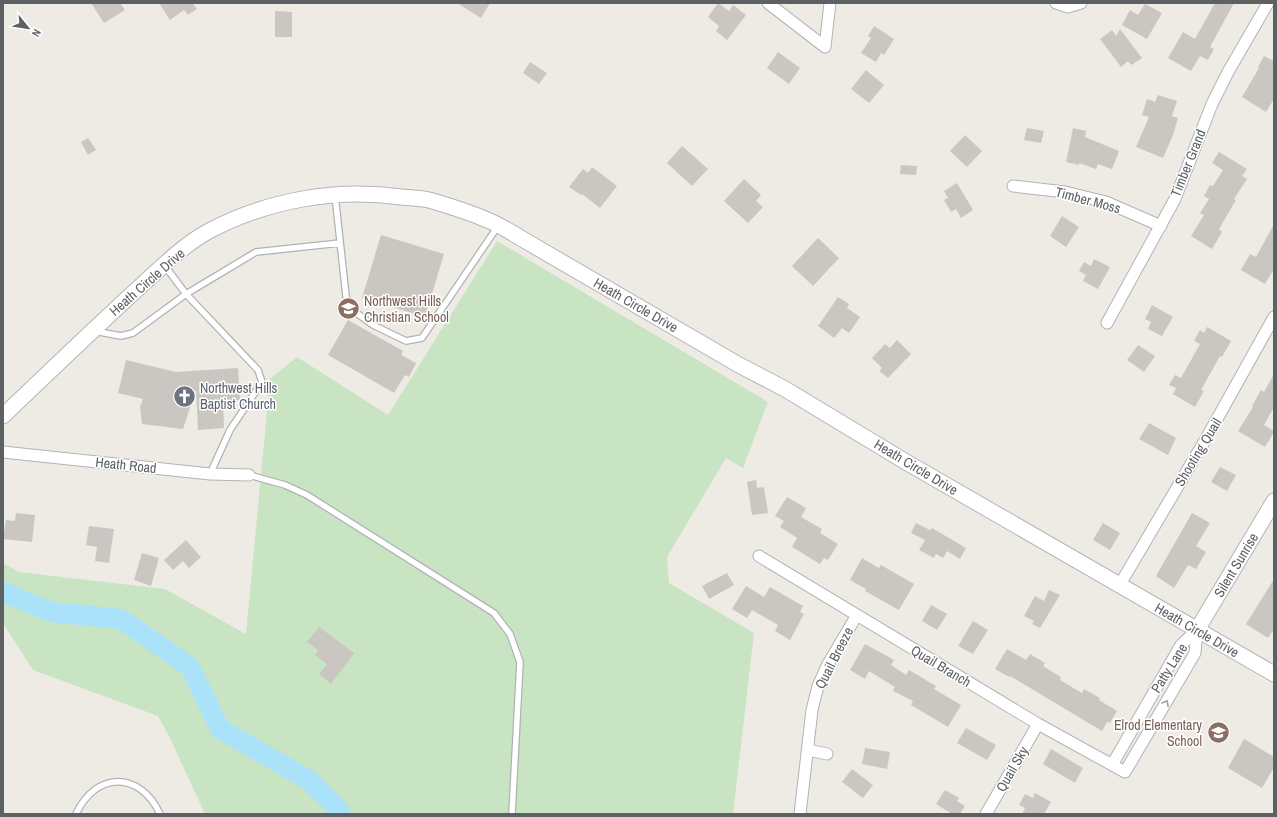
<svg xmlns="http://www.w3.org/2000/svg" width="1277" height="817" font-family="'Archivo Narrow',sans-serif">
<style>
.green{fill:#c9e4c3}
.lines{fill:none;stroke-linecap:round;stroke-linejoin:round}
.river{stroke:#aae3f9;stroke-width:20}
.building{fill:#cac6c2}
.lane-casing{stroke:#b0b3b6;stroke-width:8}
.street-casing{stroke:#b0b3b6;stroke-width:13}
.secondary-casing{stroke:#b1b5b9;stroke-width:17}
.lane{stroke:#fff;stroke-width:5.5}
.street{stroke:#fff;stroke-width:11}
.secondary{stroke:#fff;stroke-width:15}
.oneway{stroke:#9ea0a2}
.labels{text-anchor:middle;dominant-baseline:central;stroke-width:3;stroke-linejoin:round;paint-order:stroke}
.street-label{font-size:14px;fill:#5d6164;stroke:#fff}
.education-label{font-size:14px;fill:#785e54;stroke:#fff;text-anchor:start}
.worship-label{font-size:14px;fill:#5b616d;stroke:#fff;text-anchor:start}
</style>
<rect width="100%" height="100%" fill="#eeebe5"/>
<path class="green" d="M497,241L768,402L743,468L726,458L667,557L669,583L754,633L733,814H205L170,738L158,716L33,670L3,623V563L19,572L165,589L246,634L270,379L297,357L388,415Z"/>
<g class="lines">
<path class="river" d="M3,592L51,612L121,619L190,667L220,729L309,780L335,806L341,814"/>
</g>
<path class="building" d="M91,3H120L125,10L104,23Z
M159,3H194L193,4L197,9L188,15L184,10L170,20Z
M457,3H490L481,18Z
M718,3L729,11L733,5L746,15L727,40L716,31L719,26L708,17Z
M1215,3H1234L1210,47L1214,49L1208,60L1200,56L1191,71L1168,58L1183,32L1195,39Z
M1145,4L1162,13L1147,39L1122,25L1130,10L1138,15Z
M275,11L292,12V37H275Z
M874,26L894,39L884,55L881,53L876,62L861,53L871,38L868,36Z
M1120,29L1142,58L1131,65L1128,61L1121,67L1100,39L1112,30L1116,36Z
M778,52L800,68L789,84L767,68Z
M1264,56L1274,61V99L1266,112L1242,97L1259,68L1258,67Z
M530,62L547,73L539,84L523,73Z
M866,70L884,85L869,103L851,89Z
M1158,95L1177,101L1172,116L1178,118L1173,135L1163,158L1136,147L1149,117L1142,115L1147,99L1155,102Z
M1027,128L1044,131L1041,143L1024,140Z
M1073,128L1086,131L1085,137L1119,151L1112,169L1098,164L1096,169L1079,163V165L1066,162Z
M965,135L982,151L967,167L950,151Z
M88,138L96,150L88,155L81,142Z
M682,146L708,169L692,186L667,163Z
M1219,152L1247,169L1242,176L1247,179L1234,199L1236,200L1219,229L1222,232L1212,249L1191,236L1204,215L1200,213L1209,199L1204,196L1210,185L1213,186L1223,170L1212,163Z
M901,165L917,166L916,175L900,174Z
M592,167L617,186L600,208L582,194L581,195L569,187L583,169L588,173Z
M744,179L761,195L756,201L763,207L748,223L724,201Z
M957,183L973,210L961,218L956,209L951,212L944,200L948,198L944,191Z
M1062,216L1079,227L1066,247L1050,236Z
M1274,224V269L1265,284L1241,270L1250,254L1256,257Z
M381,235L444,254L425,317L362,298Z
M818,238L839,258L813,286L792,266Z
M1094,259L1110,267L1098,289L1083,281L1086,275L1079,271L1084,262L1091,266Z
M838,297L849,304L847,308L860,317L849,333L842,328L834,338L818,326Z
M1152,305L1173,317L1162,336L1148,329L1151,322L1145,319Z
M348,320L403,351L401,355L416,363L409,377L405,375L394,393L328,355Z
M1207,327L1231,341L1222,357L1220,356L1201,390L1204,391L1195,407L1173,394L1176,388L1169,385L1175,375L1181,378L1200,344L1194,341L1200,330L1204,333Z
M897,340L911,354L888,378L879,371L882,368L872,358L885,344L890,348Z
M1138,345L1155,356L1144,372L1127,360Z
M126,360L176,372L238,368L240,400L223,402L224,428L198,430L196,389L183,429L142,424L140,407L143,399L118,393Z
M1274,374V407L1264,425L1274,431V432L1265,447L1238,431L1253,407L1252,406L1261,390L1264,392Z
M1149,423L1176,438L1168,455L1139,439Z
M1220,467L1236,475L1227,491L1211,482Z
M756,480L757,488L764,487L768,513L752,515L747,482Z
M787,497L806,508L801,517L822,529L820,533L838,544L828,560L824,558L820,564L792,547L797,538L780,527L784,521L775,516Z
M16,513L35,515L32,542L3,539L6,520L15,521Z
M1192,513L1210,523L1196,546L1206,552L1196,569L1188,565L1174,588L1156,576Z
M916,523L930,530L932,528L966,548L960,559L947,551L943,558L936,554L934,558L919,550L925,540L911,533Z
M1103,523L1120,533L1110,550L1093,540Z
M89,526L114,529L109,563L95,561L97,547L86,545Z
M186,540L201,557L189,568L183,561L173,570L164,560Z
M142,553L159,558L151,586L134,580Z
M862,558L879,568L881,565L914,584L899,610L865,591L866,589L850,580Z
M727,573L734,585L709,599L702,586Z
M1274,579V629L1268,638L1246,624Z
M746,586L764,597L770,587L803,606L800,612L804,614L790,640L775,631L778,625L752,610L747,618L732,609Z
M1049,590L1060,595L1040,628L1032,624L1034,621L1024,616L1035,596L1044,601Z
M931,605L947,614L937,630L922,621Z
M973,621L988,630L973,654L958,646Z
M319,627L354,653L331,684L319,674L327,664L315,655L318,650L307,642Z
M865,644L894,660L891,665L906,675L909,670L936,686L934,689L961,705L948,727L911,705L913,701L893,691L895,687L869,671L865,679L850,670Z
M1007,649L1026,660L1030,654L1045,663L1043,666L1061,677L1060,680L1082,693L1084,689L1100,698L1099,700L1117,711L1110,723L1107,722L1102,731L1010,676L1009,677L995,669Z
M966,728L996,745L987,760L957,743Z
M1244,739L1274,757V767L1262,788L1228,768Z
M865,748L890,752L887,769L862,764Z
M1051,749L1083,768L1075,783L1043,764Z
M852,769L873,785L863,798L842,782Z
M945,790L959,798L957,801L965,806L960,814H952L936,804Z
M1035,793L1051,802L1044,814H1022L1025,808L1019,805L1025,794L1033,798Z"/>
<g class="lines">
<defs>
<path id="lane" d="M335,195L346,296L351,309L373,325L406,341L422,338L498,226
M165,266L186,294L258,370L262,382L230,430L210,474
M94,331L121,336L133,333L186,294L256,252L340,243
M249,475L285,485L307,495L494,613L510,634L520,662L512,814
M76,814C96,771 140,771 160,814"/>
<path id="street" d="M768,3L825,47
M1056,3L1068,7L1081,3
M825,47L830,3
M1013,186L1065,192L1106,202L1161,226
M1107,323L1175,199L1212,104L1228,72L1268,3
M3,452L210,474L249,475
M759,556L1038,724L1125,772L1195,653L1197,630
M1119,586L1207,437L1274,317
M808,750L827,754
M1112,765L1181,645L1197,630
M800,814L812,710L818,686L828,664L857,615
M986,814L1038,724"/>
<path id="secondary" d="M3,416C50,371 97,326 145,282C165,264 185,244 209,231C268,200 336,188 401,197C410,198 420,198 429,200C450,206 472,213 492,222C503,227 514,234 524,240L739,365L785,389L906,462L1274,674
M1197,630L1274,501"/>
</defs>
<use href="#lane" class="lane-casing"/>
<use href="#street" class="street-casing"/>
<use href="#secondary" class="secondary-casing"/>
<use href="#lane" class="lane"/>
<use href="#street" class="street"/>
<use href="#secondary" class="secondary"/>
</g>
<defs><path id="oneway-chevron" d="M-2-3.5L2.5 0L-2 3.5" fill="none" stroke-width="1.6" stroke-linecap="round" stroke-linejoin="round"/></defs>
<use class="oneway" href="#oneway-chevron" transform="translate(1166 703) rotate(-60)"/>
<defs>
<symbol id="school-disc" viewBox="-11 -11 22 22"><circle r="9.5" fill="#8d6e63" stroke="#fff"/><path d="M0-5L7-2L0 1L-7-2ZM-4 1L0 2.5L4 1V4Q0 6-4 4Z" fill="#fff"/></symbol>
<symbol id="church-disc" viewBox="-11 -11 22 22"><circle r="9.5" fill="#6b7280" stroke="#fff"/><path d="M-1.2-6h2.4v3.5h3.3v2.4h-3.3V6h-2.4V-.1h-3.3v-2.4h3.3Z" fill="#fff"/></symbol>
</defs>
<g fill-rule="evenodd">
<use href="#school-disc" x="336" y="296" width="25" height="25"/>
<use href="#church-disc" x="172" y="384" width="25" height="25"/>
<use href="#school-disc" x="1206" y="720" width="25" height="25"/>
</g>
<g class="labels">
<g class="street-label">
<text transform="translate(1188 163) rotate(-68)">Timber Grand</text>
<text transform="translate(1088 200) rotate(15)">Timber Moss</text>
<text transform="translate(147 282) rotate(-41)">Heath Circle Drive</text>
<text transform="translate(636 305) rotate(30)">Heath Circle Drive</text>
<text transform="translate(1198 452) rotate(-59)">Shooting Quail</text>
<text transform="translate(126 465) rotate(6)">Heath Road</text>
<text transform="translate(916 467) rotate(31)">Heath Circle Drive</text>
<text transform="translate(1236 565) rotate(-59)">Silent Sunrise</text>
<text transform="translate(1197 630) rotate(30)">Heath Circle Drive</text>
<text transform="translate(834 658) rotate(-63)">Quail Breeze</text>
<text transform="translate(941 666) rotate(31)">Quail Branch</text>
<text transform="translate(1169 668) rotate(-58)">Patty Lane</text>
<text transform="translate(1012 769) rotate(-60)">Quail Sky</text>
</g>
<g class="education-label">
<text x="364" y="301">Northwest Hills<tspan x="364" dy="16">Christian School</tspan></text>
<text x="1202" y="725" text-anchor="end">Elrod Elementary<tspan x="1202" dy="16">School</tspan></text>
</g>
<g class="worship-label">
<text x="200" y="388">Northwest Hills<tspan x="200" dy="16">Baptist Church</tspan></text>
</g>
</g>
<rect width="1277" height="817" fill="none" stroke="#5d6164" stroke-width="8"/>
<g transform="translate(28 28) rotate(120)" stroke="#ffffff" stroke-width="3" paint-order="stroke">
<path d="M0-3L7 15L0 10L-7 15Z" fill="#5d6164"/>
<text y="-6" font-size="11" font-weight="bold" text-anchor="middle" fill="#5d6164">N</text>
</g>
</svg>
